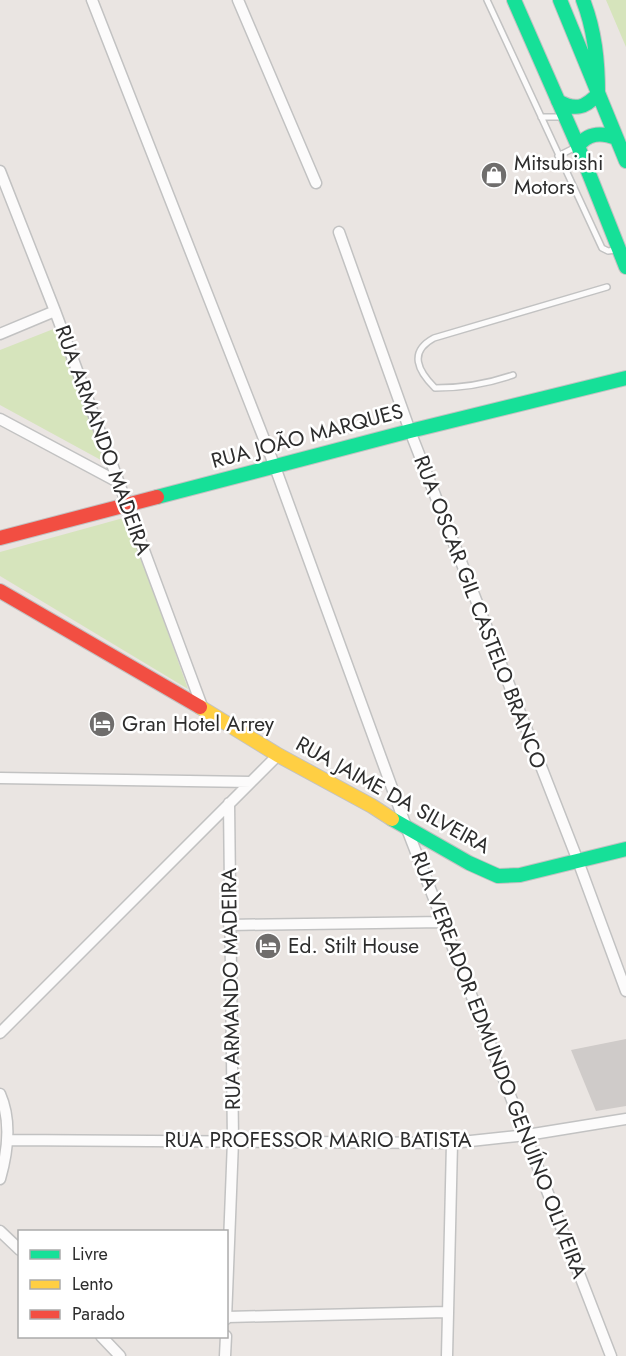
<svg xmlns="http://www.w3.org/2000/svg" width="626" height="1356" font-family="Jost,sans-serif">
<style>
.green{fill:#d6e4bc}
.building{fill:#cfcbc9}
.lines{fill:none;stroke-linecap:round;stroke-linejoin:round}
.lane-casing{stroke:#c2c2c2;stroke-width:8}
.street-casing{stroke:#c2c2c2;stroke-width:13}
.fast-casing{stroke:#c2c2c2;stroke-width:16}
.slow-casing{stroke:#c2c2c2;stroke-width:16}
.jam-casing{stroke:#c2c2c2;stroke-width:16}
.lane{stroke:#fcfbfb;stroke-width:5}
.street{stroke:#fcfbfb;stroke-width:10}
.fast{stroke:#16e098;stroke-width:14}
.slow{stroke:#ffcf43;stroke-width:14}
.jam{stroke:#f24e42;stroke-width:14}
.labels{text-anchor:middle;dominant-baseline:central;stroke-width:5;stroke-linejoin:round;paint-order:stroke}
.poi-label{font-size:21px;fill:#2d2d2d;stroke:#fff;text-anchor:start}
.street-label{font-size:21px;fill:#2d2d2d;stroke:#fff}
</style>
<rect width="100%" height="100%" fill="#eae5e2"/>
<path class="green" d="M606,0H626V47Z
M56,328L110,465L0,405V350Z
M127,517L188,689L0,576V552Z"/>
<path class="building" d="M626,1039V1106L596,1111L571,1050Z"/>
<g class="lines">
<defs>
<path id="lane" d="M487,0L602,248L608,251L616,250
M541,117H563
M558,156L576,147
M513,375C487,384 463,388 435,388C418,371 408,352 434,338L607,287"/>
<path id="street" d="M92,0L275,467L407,829L611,1356
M238,0L316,183
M0,171L55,311L203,709
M339,232L410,431L578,861L626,991
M0,334L55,311
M0,419L118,482
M0,778L251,782
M229,925L444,922
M0,1033L278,755
M0,1094C12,1121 8,1151 0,1179
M9,1140L452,1143L527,1135L626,1119
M0,1231L20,1250
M227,1317L447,1312
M226,1319L233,1141L229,803
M101,1336L120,1356
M225,1356L226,1336
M447,1356L452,1143"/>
<path id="fast" d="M514,0L578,146L626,267
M560,0L626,161
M558,101C575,111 585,108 598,94C598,61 595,31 583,0
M578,146C588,133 601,132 616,138
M157,497L410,431L626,378
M392,819L469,863L498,876L520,875L626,849"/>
<path id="slow" d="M200,707L278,755L372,806L392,819"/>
<path id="jam" d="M0,538L157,497
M0,591L200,707"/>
</defs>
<use href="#lane" class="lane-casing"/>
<use href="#street" class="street-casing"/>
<use href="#fast" class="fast-casing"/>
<use href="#slow" class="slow-casing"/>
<use href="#jam" class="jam-casing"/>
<use href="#lane" class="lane"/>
<use href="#street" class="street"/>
<use href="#fast" class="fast"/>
<use href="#slow" class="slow"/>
<use href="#jam" class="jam"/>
</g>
<defs>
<symbol id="shop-disc" viewBox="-11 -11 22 22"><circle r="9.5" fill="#6f6d6c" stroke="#fff"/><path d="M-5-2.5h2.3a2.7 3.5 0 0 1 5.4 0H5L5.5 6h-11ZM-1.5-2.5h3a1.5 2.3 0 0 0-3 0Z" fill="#fff"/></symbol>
<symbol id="hotel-disc" viewBox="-11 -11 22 22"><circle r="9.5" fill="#6f6d6c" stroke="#fff"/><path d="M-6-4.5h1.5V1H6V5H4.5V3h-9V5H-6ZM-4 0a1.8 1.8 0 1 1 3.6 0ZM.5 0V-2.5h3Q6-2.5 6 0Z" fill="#fff"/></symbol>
</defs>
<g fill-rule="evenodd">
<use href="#shop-disc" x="479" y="160" width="30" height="30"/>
<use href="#hotel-disc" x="87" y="709" width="30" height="30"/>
<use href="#hotel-disc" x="253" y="931" width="30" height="30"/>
</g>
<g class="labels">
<g class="poi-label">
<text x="514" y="163">Mitsubishi<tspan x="514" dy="24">Motors</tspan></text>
<text x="122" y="724">Gran Hotel Arrey</text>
<text x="288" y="946">Ed. Stilt House</text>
</g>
<g class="street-label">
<text transform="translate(307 436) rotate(-15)">RUA JOÃO MARQUES</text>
<text transform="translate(103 440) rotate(70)">RUA ARMANDO MADEIRA</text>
<text transform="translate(480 612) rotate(69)">RUA OSCAR GIL CASTELO BRANCO</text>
<text transform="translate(393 795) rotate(29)">RUA JAIME DA SILVEIRA</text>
<text transform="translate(231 989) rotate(-91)">RUA ARMANDO MADEIRA</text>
<text transform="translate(499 1065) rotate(69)">RUA VEREADOR EDMUNDO GENUÍNO OLIVEIRA</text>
<text x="318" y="1140">RUA PROFESSOR MARIO BATISTA</text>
</g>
</g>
<rect x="18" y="1230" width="210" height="108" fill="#ffffff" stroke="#ababab" stroke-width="1.5"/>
<rect x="30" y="1250" width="30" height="9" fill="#16e098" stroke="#ababab" stroke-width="1.5"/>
<text x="72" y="1260" font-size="18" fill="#2d2d2d">Livre</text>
<rect x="30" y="1280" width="30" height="9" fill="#ffcf43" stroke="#ababab" stroke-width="1.5"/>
<text x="72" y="1290" font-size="18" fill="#2d2d2d">Lento</text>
<rect x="30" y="1310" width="30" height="9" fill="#f24e42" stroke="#ababab" stroke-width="1.5"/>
<text x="72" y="1320" font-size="18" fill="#2d2d2d">Parado</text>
</svg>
